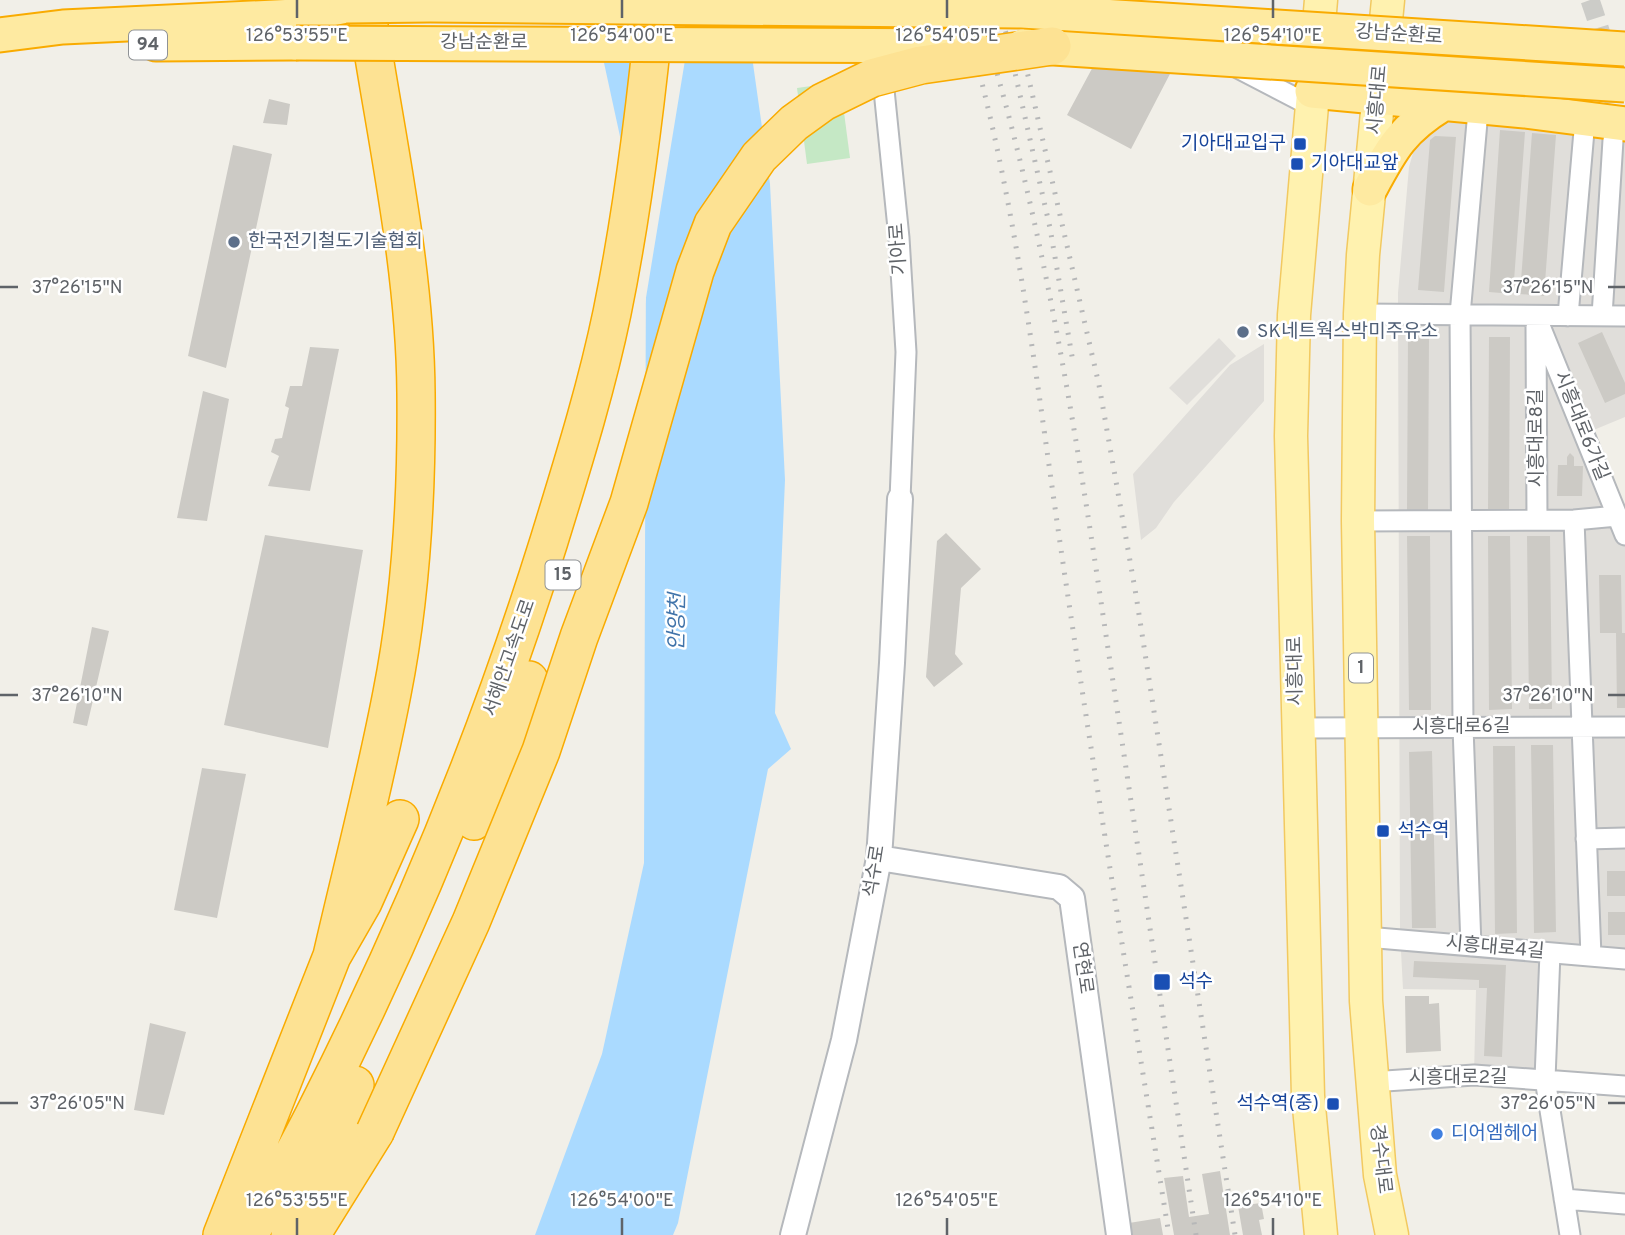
<svg xmlns="http://www.w3.org/2000/svg" width="1625" height="1235" font-family="Overpass,'Noto Sans KR',sans-serif">
<style>
.industrial{fill:#e0deda}
.green{fill:#c5e8c5}
.water{fill:#aadaff}
.pier{fill:#f1efe8}
.building{fill:#cccac5}
.lines{fill:none;stroke-linecap:round;stroke-linejoin:round}
.minor-tunnel{stroke:#ccccc8;stroke-width:19;stroke-dasharray:19 10;stroke-linecap:butt}
.minor-casing{stroke:#b5b8bc;stroke-width:23}
.tertiary-casing{stroke:#b5b8bc;stroke-width:28}
.primary-casing{stroke:#f2c960;stroke-width:35}
.trunk-casing{stroke:#f9ab00;stroke-width:37}
.motorway-casing{stroke:#f9ab00;stroke-width:40}
.minor{stroke:#fff;stroke-width:19}
.tertiary{stroke:#fff;stroke-width:24}
.primary{stroke:#fff2af;stroke-width:32}
.trunk{stroke:#feeaa1;stroke-width:33}
.motorway{stroke:#fde293;stroke-width:37}
.rail{stroke:#b6b7b8;stroke-width:5;stroke-dasharray:2 9;stroke-linecap:butt}
.trunk-bridge-casing{stroke:#f9ab00;stroke-width:37;stroke-linecap:butt}
.motorway-bridge-casing{stroke:#f9ab00;stroke-width:40;stroke-linecap:butt}
.trunk-bridge{stroke:#feeaa1;stroke-width:33}
.motorway-bridge{stroke:#fde293;stroke-width:37}
.ticks{fill:none;stroke:#5f6368;stroke-width:2.5}
.transit-dot{fill:#1a4fb4;stroke:#fff;stroke-width:2.5}
.service-dot{fill:#5c6f8a;stroke:#fff;stroke-width:2.5}
.shop-dot{fill:#3f7fe0;stroke:#fff;stroke-width:2.5}
.labels{text-anchor:middle;dominant-baseline:central;stroke-width:5;stroke-linejoin:round;paint-order:stroke}
.shield{fill:#fff;stroke:#8f9295;stroke-width:2}
.shield-label{font-size:18px;font-weight:bold;fill:#5f6368}
.street-label{font-size:19px;fill:#5f6368;stroke:#fff}
.transit-label{font-size:19px;fill:#164399;stroke:#fff;text-anchor:start}
.service-label{font-size:19px;fill:#4e5e75;stroke:#fff;text-anchor:start}
.shop-label{font-size:19px;fill:#366cbe;stroke:#fff;text-anchor:start}
.water-label{font-size:21px;font-style:italic;fill:#4174aa;stroke:#fff}
.ticks-label{font-size:18px;text-anchor:middle;fill:#5f6368;stroke:#fff;stroke-width:5;stroke-linejoin:round;paint-order:stroke}
</style>
<rect width="100%" height="100%" fill="#f1efe8"/>
<path class="industrial" d="M1457,119L1570,128L1625,140V417L1584,434L1625,535V959L1550,953L1545,1079L1474,1075L1476,990L1403,989L1400,932L1398,293L1409,167L1415,146L1438,125Z
M1219,338L1236,356L1187,405L1169,388Z
M1264,344V401L1174,502L1156,528L1141,540L1133,474L1230,365Z"/>
<path class="green" d="M840,82L850,158L807,164L797,88Z"/>
<path class="water" d="M744,0L770,184L785,480L775,713L791,749L768,769L678,1223L673,1235H535L602,1054L644,863L646,256L601,49Z"/>
<path class="pier" d="M594,0H747L755,53L686,54L642,322V257L619,150L634,55L598,49Z"/>
<path class="building" d="M1109,37L1172,70L1131,149L1067,115Z
M269,99L290,104L287,125L263,123Z
M1500,130L1525,132L1513,294L1489,292Z
M1532,133L1556,135L1544,296L1520,294Z
M1435,136L1456,137L1444,292L1418,290L1430,140Z
M233,145L272,154L226,368L188,356Z
M1602,332L1625,383V394L1605,403L1578,343Z
M1408,336H1429L1428,510H1407Z
M1489,337H1510L1509,511H1488Z
M310,347L339,349L310,491L268,486L279,456L271,452L275,439L282,438L289,408L285,406L290,386H302Z
M203,391L229,399L207,521L177,518Z
M1570,453L1574,457V466H1583L1582,496H1557L1558,465H1567V457Z
M946,533L981,569L961,588L955,654L963,664L934,687L926,677L937,541Z
M265,535L363,550L328,748L224,725Z
M1407,536H1430L1431,710H1409Z
M1488,536H1510L1512,709L1489,710Z
M1527,536H1550L1552,709H1529Z
M1599,575H1621L1622,633H1625V708H1617L1616,633H1600Z
M92,627L109,631L87,726L73,723Z
M1531,745H1553L1556,932L1534,933Z
M1493,746H1515L1517,933L1495,934Z
M1432,751L1436,928H1412L1409,752Z
M202,768L246,774L217,918L174,910Z
M1607,871H1625V896H1607Z
M1608,912H1625V935H1608Z
M1414,961L1506,965L1502,1057L1484,1056L1487,988H1479V980L1413,977Z
M1405,996H1429V1004L1439,1003L1441,1051L1406,1053Z
M150,1023L186,1032L164,1115L134,1110Z
M1220,1171L1230,1235H1174L1164,1178L1183,1176L1189,1217L1209,1214L1202,1174Z
M1261,1203L1264,1219L1259,1220L1262,1235H1243L1238,1206Z
M1160,1218L1163,1235H1131L1129,1223Z"/>
<g class="lines">
<path class="minor-tunnel" d="M1590,0C1605,43 1617,86 1614,132"/>
<defs>
<path id="minor" d="M875,1L899,238L906,352L900,499
M1234,66L1311,106
M1360,314L1625,316
M1536,316L1625,535
M1568,316L1584,131
M1602,316L1613,140
M1536,327L1537,519
M1574,520L1591,956
M1358,521L1574,520L1617,516
M1298,728L1625,727
M1586,839L1625,838
M1366,937L1625,959
M1471,946L1463,727L1460,315L1477,122
M1550,953L1545,1079L1570,1235
M1371,1082L1474,1075L1625,1086
M1564,1199L1625,1204"/>
<path id="tertiary" d="M879,858L1059,887L1072,898L1119,1235
M793,1235L844,1040L879,858L892,663L900,499"/>
<path id="primary" d="M1321,0L1294,315L1291,436L1308,1096L1321,1235
M1388,0L1363,255L1360,314L1358,521L1366,1001L1380,1175L1392,1235"/>
<path id="trunk" d="M0,35L63,27L296,16L346,6
M156,44L296,43
M1505,67C1538,68 1572,62 1601,47
M1312,91L1525,111L1625,124
M1370,189C1392,148 1402,129 1443,104"/>
<path id="motorway" d="M474,821L507,746L529,680
M332,956C352,869 375,782 392,693C411,597 417,492 416,393C415,261 384,130 365,0
M222,1235L332,956L363,902L400,819
M249,1235C272,1193 296,1151 318,1107C410,926 488,736 549,541C572,466 596,390 612,313C633,210 646,105 656,0
M290,1235L355,1085
M311,1235L375,1132"/>
</defs>
<use href="#minor" class="minor-casing"/>
<use href="#tertiary" class="tertiary-casing"/>
<use href="#primary" class="primary-casing"/>
<use href="#trunk" class="trunk-casing"/>
<use href="#motorway" class="motorway-casing"/>
<use href="#minor" class="minor"/>
<use href="#tertiary" class="tertiary"/>
<use href="#primary" class="primary"/>
<use href="#trunk" class="trunk"/>
<use href="#motorway" class="motorway"/>
<path class="rail" d="M959,0C1015,183 1035,374 1063,563C1096,787 1133,1011 1169,1235
M975,0C1042,209 1075,426 1107,642C1137,840 1166,1037 1196,1235
M995,0L1006,33L1050,228L1073,362
M1008,0L1018,32L1099,385L1136,595L1235,1235"/>
<defs>
<path id="trunk-bridge" d="M346,6L430,5L1022,11L1625,49
M296,43L973,46
M1023,46L1625,85"/>
<path id="motorway-bridge" d="M375,1132L471,922L541,751L579,637L629,503L695,271L713,224L759,157L794,123L823,102L872,78L921,65L1052,46"/>
</defs>
<use href="#trunk-bridge" class="trunk-bridge-casing"/>
<use href="#motorway-bridge" class="motorway-bridge-casing"/>
<use href="#trunk-bridge" class="trunk-bridge"/>
<use href="#motorway-bridge" class="motorway-bridge"/>
</g>
<path class="ticks" d="M297,0V18M622,0V18M947,0V18M1273,0V18M0,287H18M1608,287H1625M0,695H18M1608,695H1625M0,1103H18M1608,1103H1625M297,1218V1235M622,1218V1235M947,1218V1235M1273,1218V1235"/>
<g class="transit-dot">
<rect x="1293" y="137" width="14" height="14" rx="3.5"/>
<rect x="1290" y="157" width="14" height="14" rx="3.5"/>
<rect x="1376" y="824" width="14" height="14" rx="3.5"/>
<rect x="1153" y="973" width="18" height="18" rx="3.5"/>
<rect x="1326" y="1097" width="14" height="14" rx="3.5"/>
</g>
<g class="service-dot">
<circle cx="234" cy="242" r="7"/>
<circle cx="1243" cy="332" r="7"/>
</g>
<circle class="shop-dot" cx="1437" cy="1134" r="7"/>
<g class="labels">
<g class="shield">
<rect x="129" y="30.5" width="38" height="29" rx="5"/>
<rect x="545.5" y="560.5" width="35" height="29" rx="5"/>
<rect x="1349" y="653.5" width="24" height="29" rx="5"/>
</g>
<g class="shield-label">
<text x="148" y="45">94</text>
<text x="563" y="575">15</text>
<text x="1361" y="668">1</text>
</g>
<g class="street-label">
<text transform="translate(1399 35) rotate(4)">강남순환로</text>
<text x="484" y="43">강남순환로</text>
<text transform="translate(1378 100) rotate(-85)">시흥대로</text>
<text transform="translate(899 249) rotate(-94)">기아로</text>
<text transform="translate(1581 426) rotate(68)">시흥대로6가길</text>
<text transform="translate(1537 438) rotate(-90)">시흥대로8길</text>
<text transform="translate(510 658) rotate(-71)">서해안고속도로</text>
<text transform="translate(1296 671) rotate(-91)">시흥대로</text>
<text x="1461" y="727">시흥대로6길</text>
<text transform="translate(875 871) rotate(-81)">석수로</text>
<text transform="translate(1495 948) rotate(5)">시흥대로4길</text>
<text transform="translate(1082 968) rotate(82)">연현로</text>
<text x="1458" y="1078">시흥대로2길</text>
<text transform="translate(1380 1159) rotate(83)">경수대로</text>
</g>
<g class="transit-label">
<text x="1286" y="144" text-anchor="end">기아대교입구</text>
<text x="1311" y="164">기아대교앞</text>
<text x="1397" y="831">석수역</text>
<text x="1178" y="982">석수</text>
<text x="1319" y="1104" text-anchor="end">석수역(중)</text>
</g>
<g class="service-label">
<text x="248" y="242">한국전기철도기술협회</text>
<text x="1257" y="332">SK네트웍스박미주유소</text>
</g>
<g class="shop-label">
<text x="1451" y="1134">디어엠헤어</text>
</g>
<g class="water-label">
<text transform="translate(678 622) rotate(-89)">안양천</text>
</g>
</g>
<g class="ticks-label">
<text x="297" y="41">126°53'55"E</text>
<text x="622" y="41">126°54'00"E</text>
<text x="947" y="41">126°54'05"E</text>
<text x="1273" y="41">126°54'10"E</text>
<text x="77" y="293">37°26'15"N</text>
<text x="1548" y="293">37°26'15"N</text>
<text x="77" y="701">37°26'10"N</text>
<text x="1548" y="701">37°26'10"N</text>
<text x="77" y="1109">37°26'05"N</text>
<text x="1548" y="1109">37°26'05"N</text>
<text x="297" y="1206">126°53'55"E</text>
<text x="622" y="1206">126°54'00"E</text>
<text x="947" y="1206">126°54'05"E</text>
<text x="1273" y="1206">126°54'10"E</text>
</g>
</svg>
